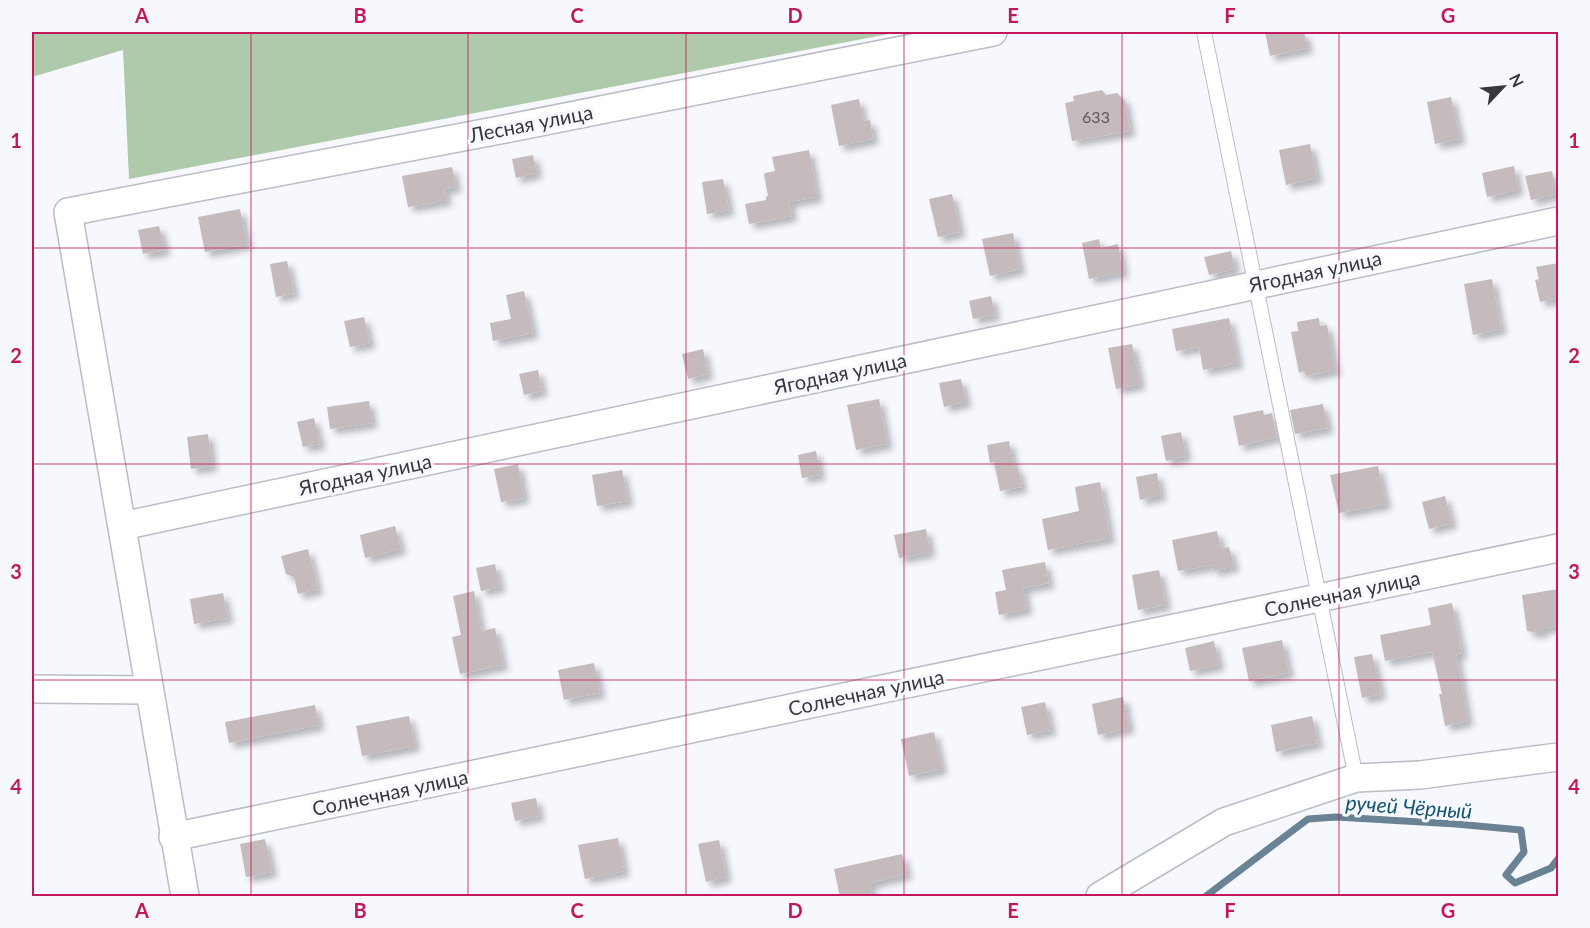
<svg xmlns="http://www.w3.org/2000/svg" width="1590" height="928" font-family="Lato,sans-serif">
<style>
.forest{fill:#afcaab}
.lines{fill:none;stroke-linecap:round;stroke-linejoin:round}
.stream{stroke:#698294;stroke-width:7}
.building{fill:#c5bbbd;filter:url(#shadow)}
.lane-casing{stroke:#babdc6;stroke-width:16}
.street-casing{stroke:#babdc6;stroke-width:30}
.lane{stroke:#fff;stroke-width:14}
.street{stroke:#fff;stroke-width:27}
.grid{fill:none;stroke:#c2185b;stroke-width:1.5;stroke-opacity:0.55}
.labels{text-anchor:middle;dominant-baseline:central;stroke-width:6;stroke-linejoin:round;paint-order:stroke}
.number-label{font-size:16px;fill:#5a595c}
.street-label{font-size:20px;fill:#37383c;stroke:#f6f8fd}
.water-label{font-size:21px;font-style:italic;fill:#165575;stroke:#f6f8fd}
.neatline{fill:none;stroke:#c2185b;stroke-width:2}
.grid-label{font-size:20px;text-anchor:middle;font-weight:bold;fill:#c2185b}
</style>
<defs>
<filter id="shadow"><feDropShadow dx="5.5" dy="5.5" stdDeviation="3" flood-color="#0004"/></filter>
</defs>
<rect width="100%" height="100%" fill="#f6f8fd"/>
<path class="forest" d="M32,32H899L129,179L123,50L32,77Z"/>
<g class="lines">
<path class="stream" d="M1206,896L1308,819L1336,817L1456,824L1521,830L1524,852L1506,875L1515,883L1551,868L1558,859"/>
</g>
<path class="building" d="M1265,32H1304L1308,48L1270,56Z
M1102,90L1106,95L1117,93L1125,101L1130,131L1072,141L1065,103L1074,101L1073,96Z
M1451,97L1460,139L1435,144L1427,102Z
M859,99L863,121L870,120L873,139L839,146L831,105Z
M1310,144L1317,178L1286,185L1279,150Z
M809,150L817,197L789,202L792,216L749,224L745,204L766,200V197L768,196L764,175L765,173L775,171L772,157Z
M533,155L537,173L516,178L512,159Z
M1514,166L1518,190L1487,197L1482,173Z
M452,167L456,187L444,189L447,200L408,207L402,176Z
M1552,171L1557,194L1531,200L1525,176Z
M723,179L729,210L707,214L702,182Z
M952,194L960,232L938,237L929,199Z
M240,209L247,244L205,252L198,217Z
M159,226L165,250L143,254L138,230Z
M1013,233L1020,269L990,276L982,239Z
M1099,239L1101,248L1118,244L1123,272L1089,279L1082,243Z
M1231,251L1235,269L1209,275L1204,257Z
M287,261L294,293L276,297L270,264Z
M1558,263V298L1540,302L1535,280L1539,279L1536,267Z
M1492,279L1501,329L1473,335L1464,284Z
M524,291L533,333L493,341L490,323L511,319L506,295Z
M991,296L995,315L973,319L969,301Z
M364,317L370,343L350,347L344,321Z
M1229,318L1238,363L1203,370L1199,347L1176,351L1172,329Z
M1319,318L1320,326L1327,325L1335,370L1306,376L1305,371L1299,373L1291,332L1298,331L1297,322Z
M1132,344L1140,384L1116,389L1108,348Z
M703,349L708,374L688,379L682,354Z
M538,370L542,391L524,395L519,374Z
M961,379L966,402L944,407L939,383Z
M879,399L887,444L856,450L847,405Z
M369,401L372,423L330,429L327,407Z
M1323,404L1328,428L1295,434L1290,410Z
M1263,410L1264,415L1272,413L1277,437L1239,446L1233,416Z
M314,418L320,444L303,447L297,422Z
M1181,432L1186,456L1166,461L1161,436Z
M208,434L212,466L191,469L187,437Z
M1009,441L1014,468H1018L1022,487L1000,491L994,462L990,463L987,445Z
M816,451L820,475L802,478L798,455Z
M518,464L524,498L501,502L494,469Z
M1378,466L1386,504L1339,513L1330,475Z
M622,470L628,501L597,506L592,475Z
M1157,473L1161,495L1140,500L1136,477Z
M1100,482L1110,538L1048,550L1042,519L1079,511L1075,487Z
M1445,496L1452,523L1429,529L1422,502Z
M395,526L401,549L365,558L360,535Z
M926,529L930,552L899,558L894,535Z
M1217,531L1221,549L1229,547L1234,566L1213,571L1212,565L1178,571L1172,540Z
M308,549L318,589L298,594L294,577L286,574L281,556Z
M1045,562L1049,583L1023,588L1027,609L999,615L995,592L1006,590L1002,570Z
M495,564L500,587L481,591L476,568Z
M1159,570L1166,605L1138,610L1132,575Z
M1558,589V626L1545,628L1539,633L1527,631L1522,595Z
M474,591L481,631L495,628L503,665L460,674L452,637L461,635L453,596Z
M223,593L228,618L194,624L190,599Z
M1452,603L1462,653L1456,654L1468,721L1445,726L1439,694H1442L1432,652L1385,661L1380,635L1431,625L1428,608Z
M1282,640L1289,673L1249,681L1242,648Z
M1214,641L1219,665L1190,671L1185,648Z
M1372,654L1381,694L1362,698L1354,657Z
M594,663L600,693L564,700L558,670Z
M1123,697L1129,728L1098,735L1092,704Z
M1045,702L1051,730L1027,735L1021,707Z
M315,705L319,725L229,743L225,722Z
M409,716L415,746L362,756L356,726Z
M1312,716L1318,743L1276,752L1271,725Z
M934,732L942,769L909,776L901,739Z
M536,798L539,816L515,821L511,803Z
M618,838L624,871L585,879L578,845Z
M265,839L272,872L246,877L240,844Z
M719,840L726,877L706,882L698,844Z
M902,854L907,874L870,883L872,893L855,897H840L834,869Z"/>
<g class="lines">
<defs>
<path id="lane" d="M1204,32L1356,778"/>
<path id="street" d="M122,526L1558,221
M32,689L149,690
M173,837L1558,548
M185,896L68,212L505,129L993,32
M1100,896L1224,822L1356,778L1420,775L1558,757"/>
</defs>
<use href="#lane" class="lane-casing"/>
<use href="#street" class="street-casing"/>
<use href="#lane" class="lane"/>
<use href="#street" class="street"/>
</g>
<path class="grid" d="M251,32V896M468,32V896M686,32V896M904,32V896M1122,32V896M1339,32V896M32,248H1558M32,464H1558M32,680H1558"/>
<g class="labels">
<g class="number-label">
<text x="1096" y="116">633</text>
</g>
<g class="street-label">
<text transform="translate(531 123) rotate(-11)">Лесная улица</text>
<text transform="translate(1315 271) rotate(-12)">Ягодная улица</text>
<text transform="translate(840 373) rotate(-12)">Ягодная улица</text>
<text transform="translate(365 474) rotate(-12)">Ягодная улица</text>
<text transform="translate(1342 593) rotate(-12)">Солнечная улица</text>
<text transform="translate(866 692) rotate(-12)">Солнечная улица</text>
<text transform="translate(390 792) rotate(-12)">Солнечная улица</text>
</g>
<g class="water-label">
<text transform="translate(1409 806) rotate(4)">ручей Чёрный</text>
</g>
</g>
<rect width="1590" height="928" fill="none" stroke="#f6f8fd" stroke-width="66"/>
<g transform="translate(1503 87) rotate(64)" stroke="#f6f8fd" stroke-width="4.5" paint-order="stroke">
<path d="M0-4.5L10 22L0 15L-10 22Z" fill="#37383c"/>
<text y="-9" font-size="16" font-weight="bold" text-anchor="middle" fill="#37383c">N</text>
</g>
<rect x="33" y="33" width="1524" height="862" class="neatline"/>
<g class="grid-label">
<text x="142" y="23">A</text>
<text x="360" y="23">B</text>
<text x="577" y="23">C</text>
<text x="795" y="23">D</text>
<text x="1013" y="23">E</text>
<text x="1230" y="23">F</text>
<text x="1448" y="23">G</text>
<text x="16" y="148">1</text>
<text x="1574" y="148">1</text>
<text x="16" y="363">2</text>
<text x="1574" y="363">2</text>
<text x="16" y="579">3</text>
<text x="1574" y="579">3</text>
<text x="16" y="794">4</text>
<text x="1574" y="794">4</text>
<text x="142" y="918">A</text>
<text x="360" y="918">B</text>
<text x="577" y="918">C</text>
<text x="795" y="918">D</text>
<text x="1013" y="918">E</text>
<text x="1230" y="918">F</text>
<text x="1448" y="918">G</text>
</g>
</svg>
